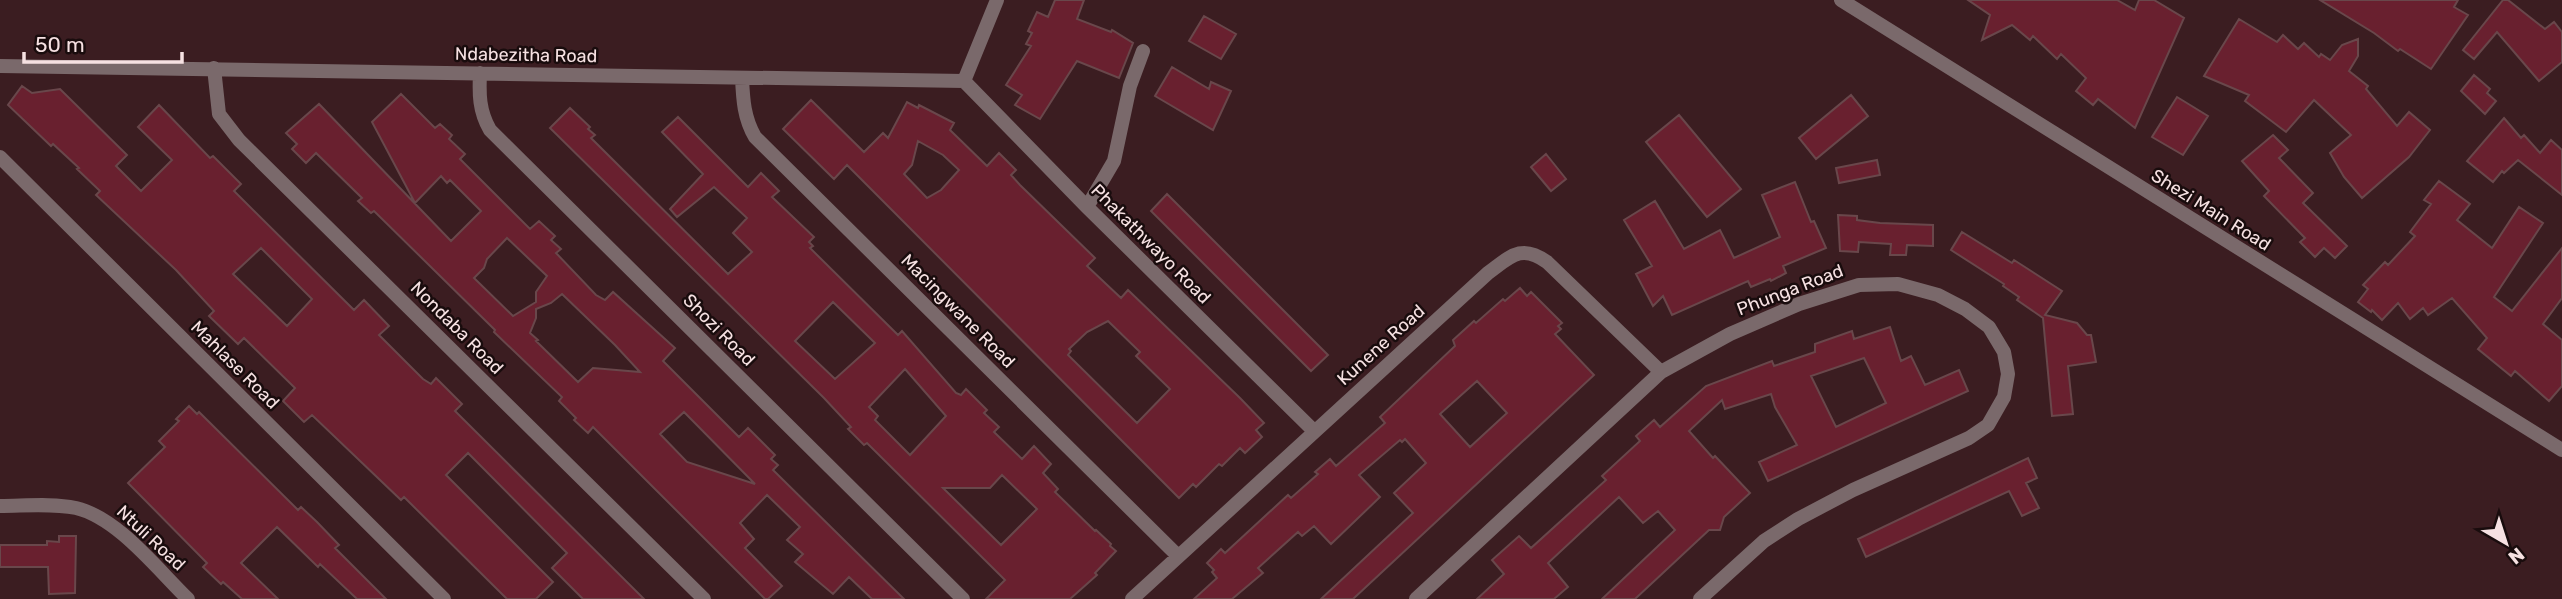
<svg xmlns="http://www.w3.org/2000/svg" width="2562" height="599" font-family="Rubik,sans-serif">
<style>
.building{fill:#69202f;stroke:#69474b;stroke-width:2;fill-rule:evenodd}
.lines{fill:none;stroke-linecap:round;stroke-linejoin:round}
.minor{stroke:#7a696b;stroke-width:14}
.tertiary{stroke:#7a696b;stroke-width:14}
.labels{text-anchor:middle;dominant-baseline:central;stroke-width:5;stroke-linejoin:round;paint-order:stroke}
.street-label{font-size:18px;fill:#f6e1e2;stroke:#190c0d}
</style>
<rect width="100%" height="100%" fill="#3b1d21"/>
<path class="building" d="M1055,0H1084L1077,19L1111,32L1112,30L1133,43L1119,78L1077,61L1040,119L1015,105L1022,95L1006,85L1031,46L1026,44L1032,33L1028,31L1037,12L1048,17Z
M1968,0H2117L2135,10L2139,0H2154L2184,18L2135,128L2098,99L2093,105L2076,91L2086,78L2061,54L2057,59L2033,36L2030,40L2012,25L1982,40L1990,15Z
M2320,0H2458L2454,7L2468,15L2431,69L2400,49L2398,51L2374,33Z
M2503,0H2508L2545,29L2554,22L2562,32V62L2539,81L2497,32L2474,59L2463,50Z
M1204,16L1236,34L1221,59L1189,41Z
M2239,19L2277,42L2283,35L2298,49L2304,43L2319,57L2321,54L2330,60L2342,45L2358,39V56L2349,71L2368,86L2366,89L2397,126L2409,112L2430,130L2409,157L2362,198L2344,177L2330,153L2351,135L2314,100L2286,132L2245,101L2249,95L2204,76Z
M1172,67L1209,89L1211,82L1231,91L1213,130L1155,96Z
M2474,75L2490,89L2487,93L2496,101L2485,114L2461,91Z
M22,86L32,93L60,89L127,155L116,166L141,191L172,160L138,127L159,105L210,158L213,156L241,184L234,191L354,310L364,300L389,326L379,335L423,379L431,384L436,378L462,404L455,411L644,599H583L552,568L567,553L468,453L446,475L553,582L536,599H507L404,497L401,500L312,415L304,422L283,401L295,388L244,338L238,344L209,316L214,311L176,270L96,195L100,191L77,169L79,168L53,144L51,146L8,105ZM261,248L312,299L287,326L233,274Z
M401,94L435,128L440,124L452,135L449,139L465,154L460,159L530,229L539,221L555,236L551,240L561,249L556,253L596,295L605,300L613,292L675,348L663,361L739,437L748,428L775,455L771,459L778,465L773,470L904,599H872L849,577L833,594L795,562L803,554L787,540L800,527L767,495L740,523L754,539L745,548L782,586L768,599H765L593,427L588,433L574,420L576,418L559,401L562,397L494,332L495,330L374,211L371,213L358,201L362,198L316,153L306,163L292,149L297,144L286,133L319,104L451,241L481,211L450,180L447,183L441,176L415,203L372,122ZM507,238L547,276L536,292V302L513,316L474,278L484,268L487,259ZM562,294L615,345L640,372L593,368L578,382L536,341L538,340L530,333L536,318V309L551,303ZM684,412L755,484L687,462L660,434Z
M1851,95L1868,116L1816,159L1799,138Z
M2177,97L2208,116L2183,155L2152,137Z
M811,100L864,152L883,133L888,138L907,102L918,108L919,105L954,123L950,130L987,166L999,153L1016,170L1011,175L1020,185L1095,258L1087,266L1121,298L1128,290L1240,398L1264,423L1256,430L1262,437L1245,453L1240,448L1222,466L1219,464L1196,487L1193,484L1179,498L847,165L834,179L783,129ZM918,141L943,155L959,170L941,190L927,198L904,174L912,165ZM1108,321L1140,352L1136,356L1170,389L1137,423L1068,355L1071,351L1069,349L1087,332Z
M570,108L590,127L588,129L595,135L591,138L728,274L752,252L733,233L747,218L714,187L677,217L670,209L703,174L662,132L678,117L748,187L761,173L779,191L772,197L814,237L809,242L813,246L810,248L898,335L902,331L956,393L961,395L966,389L987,410L984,413L999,427L994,432L1022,459L1034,446L1051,464L1043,473L1058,489L1055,492L1095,531L1096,530L1111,544L1110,546L1116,551L1095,573L1097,575L1070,599H986L1005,580L867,443L864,445L848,429L851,427L824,398L550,128ZM833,302L875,343L835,379L795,341ZM905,369L946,416L910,455L875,420L878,416L869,407ZM1002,475L1037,509L1001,545L943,488H990Z
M1679,115L1741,189L1707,217L1646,142Z
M2504,118L2521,138L2524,135L2540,153L2551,140L2562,150V195L2518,160L2504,173L2502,171L2493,182L2467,161Z
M2273,135L2288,150L2279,158L2313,193L2303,203L2347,246L2335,258L2324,248L2315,257L2300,242L2305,238L2264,196L2269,191L2242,161Z
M1546,154L1566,179L1551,191L1531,167Z
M1877,160L1880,175L1839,183L1836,168Z
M2439,181L2470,204L2457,220L2492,248L2519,207L2543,223L2494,297L2512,311L2562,248V298L2543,324L2562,340V386L2549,401L2515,371L2511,376L2478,349L2487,338L2452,298L2428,315L2423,308L2410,319L2398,303L2382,320L2372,310L2371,312L2358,302L2368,289L2363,285L2385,262L2388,265L2415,236L2410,232L2431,204L2424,200Z
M1795,182L1811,222L1814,221L1826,248L1783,266L1786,273L1771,281L1770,279L1751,287L1748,281L1672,315L1663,296L1653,306L1636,274L1652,266L1624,220L1655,201L1684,249L1720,230L1734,258L1780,237L1762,195Z
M1167,194L1328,355L1311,371L1151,211Z
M1838,215L1857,216V220L1880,223L1933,225V246L1907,245L1906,255H1890L1891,244L1859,242L1858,252L1840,251Z
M1962,232L2012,263L2014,260L2062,291L2045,315L2077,323L2087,335H2091L2096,362L2068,366L2073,414L2052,416L2043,318L2017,300L2019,297L2003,286L2004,284L1951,250Z
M1520,288L1527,296L1531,292L1562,323L1558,326L1561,329L1555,334L1594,375L1353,599H1321L1413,513L1394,493L1426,463L1405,439L1402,442L1400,440L1359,475L1380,497L1331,544L1314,526L1302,536L1298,532L1258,568L1263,573L1232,599H1194L1217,578L1212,572L1214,570L1207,563L1221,549L1225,553L1288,495L1291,498L1318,474L1315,472L1330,459L1336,466L1385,423L1380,417L1455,346L1453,340L1474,321L1476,323L1503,299L1505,301ZM1477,381L1507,413L1470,447L1440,414Z
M1890,327L1901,361L1911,356L1925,385L1959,370L1968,391L1768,481L1759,462L1797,445L1775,407L1771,394L1725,409L1722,400L1689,431L1713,458L1715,456L1750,493L1724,517L1720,530H1709L1635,599H1602L1675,530L1658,511L1643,523L1619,497L1548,563L1568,587L1554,599H1477L1504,574L1492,560L1519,536L1531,548L1606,480L1602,476L1640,441L1636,436L1654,420L1660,427L1706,386L1772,361L1774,366L1815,352V344L1852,331L1854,339ZM1864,358L1886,403L1836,427L1811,376Z
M189,406L197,414L199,412L298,510L301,507L317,522L339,545L335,548L386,599H357L320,564L318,567L277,527L241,563L278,599H242L223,582L221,584L203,567L207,563L128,483L165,447L159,441L179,421L176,419Z
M2028,458L2037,478L2026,483L2039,508L2022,516L2009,491L1866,557L1858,539Z
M59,536H76L75,593L49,594L48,567H0V545H47V541L59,542Z"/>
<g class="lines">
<path class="minor" d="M0,66L964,81L997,0
M214,68L219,114L239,140L704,599
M480,73C479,94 479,111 490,130L963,599
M742,78C743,100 744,118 755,137L1178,556
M964,81L1087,207L1314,431
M0,157L444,599
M1087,207L1114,161L1130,86L1143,51
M0,506C24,506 52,503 76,508C118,518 157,569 188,599
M1132,599L1488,273C1510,257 1521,243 1547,262L1661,372
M1416,599L1661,372L1730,334L1799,304L1859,285L1898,284L1938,295L1965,309L1989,327L2004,352L2008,374L2004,397L1988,425L1969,438L1853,490L1798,519L1764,541L1700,599"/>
<path class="tertiary" d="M1841,0L2562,450"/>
</g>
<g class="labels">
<g class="street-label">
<text transform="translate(526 55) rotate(1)">Ndabezitha Road</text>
<text transform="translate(2211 210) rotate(32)">Shezi Main Road</text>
<text transform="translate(1151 244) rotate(45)">Phakathwayo Road</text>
<text transform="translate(1790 290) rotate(-21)">Phunga Road</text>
<text transform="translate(958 311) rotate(45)">Macingwane Road</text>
<text transform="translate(457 328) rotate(45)">Nondaba Road</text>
<text transform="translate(719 330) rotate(45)">Shozi Road</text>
<text transform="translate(1381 345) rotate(-42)">Kunene Road</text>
<text transform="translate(235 365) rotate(45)">Mahlase Road</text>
<text transform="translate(151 538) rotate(43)">Ntuli Road</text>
</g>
</g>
<g transform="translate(2506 543) rotate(141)" stroke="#190c0d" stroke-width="5" paint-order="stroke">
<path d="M0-5L12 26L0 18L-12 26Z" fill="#f6e1e2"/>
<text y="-10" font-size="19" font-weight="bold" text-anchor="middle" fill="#f6e1e2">N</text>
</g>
<path d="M24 52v10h158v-10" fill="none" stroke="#f6e1e2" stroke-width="3.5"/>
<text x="35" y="52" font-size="21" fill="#f6e1e2" stroke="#190c0d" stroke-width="5" paint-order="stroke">50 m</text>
</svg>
